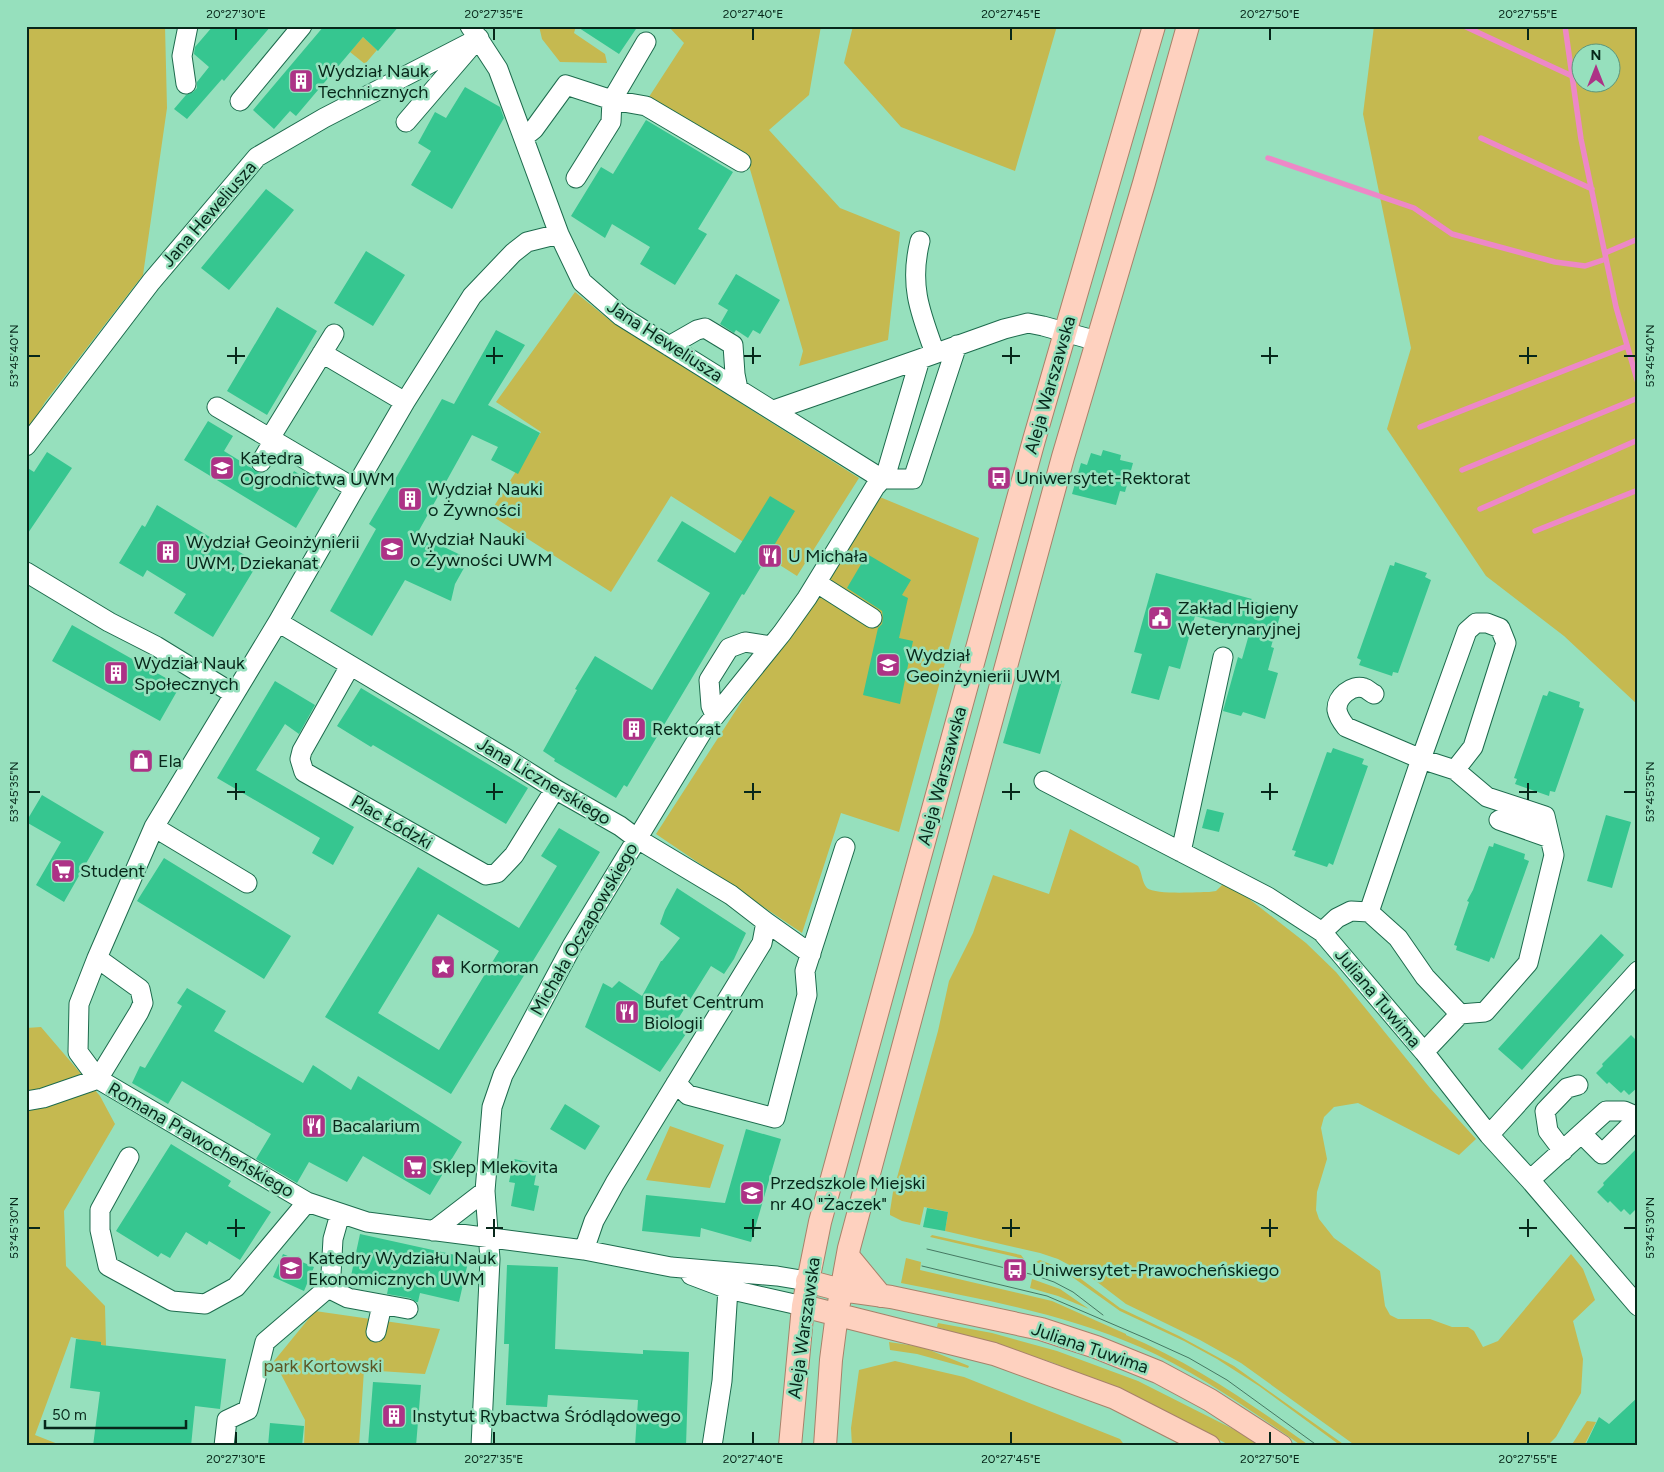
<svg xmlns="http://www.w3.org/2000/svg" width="1664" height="1472" font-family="Figtree,sans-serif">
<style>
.green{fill:#c5b950;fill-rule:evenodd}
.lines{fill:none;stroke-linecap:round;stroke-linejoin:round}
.stream{stroke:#ed88c7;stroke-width:5.5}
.building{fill:#36c690;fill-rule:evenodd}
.minor-casing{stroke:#1d6b4d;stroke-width:21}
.major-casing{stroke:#a7826a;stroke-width:24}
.minor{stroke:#fff;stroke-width:19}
.major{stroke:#fed1bf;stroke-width:22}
.tram{stroke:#467862;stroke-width:1}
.ticks{fill:none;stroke:#07271a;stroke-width:2}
.labels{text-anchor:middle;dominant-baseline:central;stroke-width:5;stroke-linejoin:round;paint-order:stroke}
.poi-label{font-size:18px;fill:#07271a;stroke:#96e0bd;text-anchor:start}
.street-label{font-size:18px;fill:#07271a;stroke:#96e0bd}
.park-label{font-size:18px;fill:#5c5625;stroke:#96e0bd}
.neatline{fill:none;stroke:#07271a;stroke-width:2}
.ticks-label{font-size:12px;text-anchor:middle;fill:#07271a}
</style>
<rect width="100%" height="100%" fill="#96e0bd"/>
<path class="green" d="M26,26H165L167,108L143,275L45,402L26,434Z
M539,26H576L574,33L605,54L607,63L560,62L542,39Z
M668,26H821L809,95L769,130L840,208L900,232L888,340L799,366L803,351L747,159L647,100L684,43Z
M853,26H1057L1015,171L901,127L844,63Z
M1374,26H1638V705L1564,636L1486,576L1387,429L1411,348L1363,114ZM1582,52H1612V82H1582Z
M363,37L377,50L365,64L350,52Z
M575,292L612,322L859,478L797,576L671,496L611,592L489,514L541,432L496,402Z
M875,495L979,538L899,832L841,813L802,933L656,834Z
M1070,829L1138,866C1142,872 1142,883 1147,888C1155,895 1197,892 1209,892L1216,891L1226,881L1306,943L1336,972L1430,1088L1476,1139L1459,1155L1358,1103L1334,1107L1324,1117L1321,1128L1327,1159L1317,1192L1316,1210L1319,1219L1334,1238L1380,1271L1385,1306L1390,1315L1398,1319H1430L1452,1327H1468L1474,1331L1483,1347L1498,1341L1571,1254L1583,1269L1595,1300L1573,1321L1583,1359L1581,1393L1556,1437L1547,1446H1356L1241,1363L1200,1340L1126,1304L1088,1275L1058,1259L1040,1253L945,1231L948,1212L924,1207L920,1225L902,1221L890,1215V1211L893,1192L938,1031L949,981L973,933L993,875L1049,894Z
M41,1027L100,1096L115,1124L64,1211L66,1266L105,1306L106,1346L71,1337L35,1435L63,1446H26V1028Z
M670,1126L724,1145L710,1188L646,1180Z
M932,1235L1021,1255L1024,1259L930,1237Z
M906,1258L921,1262L920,1270L1052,1301L1126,1334V1335C1194,1364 1250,1403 1310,1446H1302C1250,1410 1197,1372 1140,1347C1064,1314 982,1299 901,1283Z
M1040,1260L1073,1273L1120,1308L1179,1336L1234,1366L1346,1446H1341L1259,1386L1217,1359L1184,1341L1120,1311L1068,1274L1036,1262Z
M1032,1279L1060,1289L1089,1309L1058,1296L1030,1288Z
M315,1311L440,1329L425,1374L364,1370L359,1446H304L305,1420L274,1361Z
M938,1323L992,1333L1057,1351L1138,1381L1241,1433L1259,1446H1231L1133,1395L1051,1362L937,1327Z
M889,1342L922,1347L969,1366L968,1368L917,1354L890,1350Z
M895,1361L964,1377L1120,1439L1125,1446H852L851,1428L859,1370Z
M1587,1421L1596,1422L1584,1446H1571Z"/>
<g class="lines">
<path class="stream" d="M1464,26L1572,76
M1565,26L1581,139L1616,307L1638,383
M1481,138L1592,189
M1268,158L1414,208L1452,234L1555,262L1585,266L1606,259
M1605,253L1638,239
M1420,427L1627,346
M1462,470L1638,398
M1480,509L1638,440
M1535,531L1638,490"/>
</g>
<path class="building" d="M213,26H271L224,81L222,79L187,119L174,109L186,95L193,92L197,88V82L209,67L194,54L195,47Z
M324,26H399L378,51L363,37L296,116L290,111L274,129L253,110Z
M576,26H638L619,54Z
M465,87L500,107L504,118L452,209L411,185L431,151L418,143L435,112L446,118Z
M646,120L733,172L698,229L707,234L675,285L640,264L650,247L612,224L605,238L571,216L601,167L613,174Z
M266,189L294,210L229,290L201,268Z
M366,251L405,275L373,326L334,303Z
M736,274L780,300L760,334L753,330L748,338L736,330L734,333L720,324L728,310L718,304Z
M277,307L317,331L267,415L227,391Z
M496,330L525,345L488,405L540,433L518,474L491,460L498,447L472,435L417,534L469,559L455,584L451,601L405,580L372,636L330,611L376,529L369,524L442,399L454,404Z
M208,421L233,436L224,451L284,488L294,471L302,476L306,472L314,478L312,483L320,487L296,528L184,460Z
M1103,450L1121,455L1120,460L1133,463L1125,492L1120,491L1116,505L1072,494L1081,463L1087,465L1091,453L1101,456Z
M47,452L72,468L26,536V467L34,472Z
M770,496L795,511L744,595L742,594L627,787L624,785L616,798L554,761L555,759L543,751L577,690L575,689L595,656L652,690L710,593L657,561L682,521L735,553Z
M157,505L218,542L219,540L258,563L213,637L174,613L186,594L147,570L143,577L119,563L142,525L145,527Z
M867,554L911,580L902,595L908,598L899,638L913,641L900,704L863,695L878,628L882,624L883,618L882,611L847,588Z
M1395,562L1427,573L1425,577L1431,580L1398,673L1393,672L1392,676L1359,665L1361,660L1357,658L1390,565L1394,566Z
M1156,573L1252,599L1251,601L1282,609L1271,647L1274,648L1268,670L1278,673L1265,719L1243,712L1241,716L1223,711L1238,657L1242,659L1250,631L1195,616L1180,669L1169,666L1159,700L1131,693L1142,654L1134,652Z
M72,625L180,686L160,721L52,661Z
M1024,670L1062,681L1040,754L1003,743Z
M275,681L315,705L299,734L285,724L256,770L354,827L333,865L312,853L320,838L217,778Z
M361,688L528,788L506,824L373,745L371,747L337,726Z
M1549,691L1580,702L1579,707L1584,709L1555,792L1550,791L1549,796L1515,784L1517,779L1514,778L1543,695L1547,696Z
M1333,748L1364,759L1362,764L1368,766L1333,865L1329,863L1327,867L1294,856L1296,851L1292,850L1327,752L1331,753Z
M139,750L152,758L144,771L130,764Z
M42,795L104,832L64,902L36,885L61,842L26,822Z
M1207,809L1224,813L1219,832L1202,828Z
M1606,815L1631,822L1612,888L1587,881Z
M559,828L600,852L451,1094L325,1017L418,867L519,928L557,866L541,856ZM438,914L499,951L439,1050L378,1013Z
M1494,843L1525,854L1524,859L1529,861L1494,959L1491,957L1489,962L1456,950L1457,946L1454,945L1469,902L1467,901L1473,890L1489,846L1493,847Z
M164,858L291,936L264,979L137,901Z
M677,888L746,933L734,959L724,974L711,966L678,1019L690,1028L660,1072L585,1027L603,983L612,988L619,981L642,996L661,961H662L680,938L660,924L665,910Z
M1601,934L1624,955L1522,1070L1498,1049Z
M187,988L226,1011L214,1031L303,1083L313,1065L351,1090L358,1076L462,1142L430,1195L363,1156L347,1182L309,1162L297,1183L256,1159L271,1134L182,1081L168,1104L132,1083L140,1066L145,1068L182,1006L177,1003Z
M1631,1035L1638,1042V1087L1629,1095L1624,1090L1621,1093L1609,1082L1607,1084L1596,1073L1603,1066L1602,1064Z
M565,1104L600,1126L585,1150L550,1129Z
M746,1129L781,1139L751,1242L701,1228L700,1237L642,1231L646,1195L725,1203Z
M171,1144L231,1181L228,1186L271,1212L240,1260L209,1241L207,1245L186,1232L170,1258L161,1253L158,1257L116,1231Z
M1638,1147V1207L1630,1215L1624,1209L1621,1212L1610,1201L1608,1203L1597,1192L1604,1185L1603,1183Z
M514,1159L538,1164L534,1185L539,1186L534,1211L511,1206L515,1183L509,1182Z
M927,1208L948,1212L945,1231L923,1227Z
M360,1234L469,1258L459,1302L420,1293L418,1302H416L410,1298L387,1294L389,1284L351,1276Z
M283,1254L314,1267L304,1291L273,1277Z
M507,1265L558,1267L555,1349L643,1354V1350L689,1352L686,1446H635L638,1400L548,1395L547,1407L506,1405L509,1344H504Z
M76,1339L101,1342V1345L226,1359L220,1409L195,1406L191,1446H93L100,1392L70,1388Z
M373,1382L421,1385L416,1446H368Z
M1638,1397V1446H1585L1599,1417L1609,1424Z
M270,1423L304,1426L302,1446H268Z"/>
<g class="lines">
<defs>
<path id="minor" d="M470,26L498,69L559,234L582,282L621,316L882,479L887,471L920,359L1004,329L1028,323L1043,326L1097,341
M646,42L612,100L646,106L741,162
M186,84L182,56L188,26
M240,101L302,26
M406,122L473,44
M524,137L534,129L566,85L612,100L611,122L576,178
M559,234L527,242L513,253L472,296L405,402L352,493L278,622L154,827L97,958L79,1004L78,1052L98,1079L307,1202L367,1222L584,1250L671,1267L777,1276L807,1281
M920,241C909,285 920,312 935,353
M669,346L697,330L705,328L733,345L735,374L738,389
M322,353L405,402
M217,407L354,488
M774,410L920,359
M270,438L334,334
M26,446L151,282L257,157L324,118L479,38
M261,462L274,440
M26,572L109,622L156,646L234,694
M817,583L872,618
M278,622L512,762L555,789L620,826L636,838L731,895L766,922L762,943L615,1183L594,1221L584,1250
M350,666L302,751L300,759L304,772L486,875L497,873L514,855L555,789
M1374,694C1371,693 1368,689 1364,688C1352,684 1336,697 1337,710C1338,716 1342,722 1346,727L1421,759L1455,770L1487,797L1545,816L1554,855L1528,963L1485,1012L1460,1014L1424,1052
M715,715L711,706L709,680L729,648L745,642L771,646
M1044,781L1268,897L1322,932L1424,1052L1489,1135L1530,1180L1638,1306
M1499,820L1550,838
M154,827L247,883
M1181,852L1223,657
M1369,912L1421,759L1467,631L1476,623H1487L1500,628L1506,643L1473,747L1455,770
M766,922L811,954
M1322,932L1337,918L1351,911L1369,912L1398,938L1425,977L1460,1014
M97,958L140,989L143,1003L139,1012L98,1079
M676,1083L688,1095L775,1118L807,995L805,971L845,847
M26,1101L43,1098L98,1079
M1582,1134L1602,1154L1638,1118
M1489,1135L1638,971
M1563,1151L1548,1131L1545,1111L1567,1088L1578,1085
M129,1157L100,1210V1230L108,1266L172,1301L205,1304L236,1287L307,1202
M1530,1180L1606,1111H1624L1638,1117
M433,1231L485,1191
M691,1275L728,1289L803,1306
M328,1288L348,1298L408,1309
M376,1332L382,1305
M224,1446L227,1420L248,1410L265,1342L328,1288L331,1274L333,1239L340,1214
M481,1446L490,1259L485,1191L492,1107L503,1075L572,946L702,732L782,633L807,598L875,487L882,479H913L957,345
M712,1446L722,1381L728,1289"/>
<path id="major" d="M848,1256L881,1296
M807,1281L841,1290L891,1297L1041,1329L1096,1347L1158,1372L1210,1400L1281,1446
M803,1306L994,1354L1115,1398L1209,1446
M790,1446L803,1306L820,1222L1034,440L1154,26
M825,1446L831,1360L837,1314L849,1248L939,913L1063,457L1144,183L1188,26"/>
</defs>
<use href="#minor" class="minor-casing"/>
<use href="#major" class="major-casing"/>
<use href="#minor" class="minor"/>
<use href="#major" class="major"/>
<path class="tram" d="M927,1249L1034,1275L1054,1282L1073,1292L1103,1315
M922,1266L1047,1296L1145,1338L1189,1358L1227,1380L1318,1446"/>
</g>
<path class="ticks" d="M236,28V40M494,28V40M753,28V40M1011,28V40M1270,28V40M1528,28V40M236,347V364M494,347V364M753,347V364M1011,347V364M1270,347V364M1528,347V364M28,356H40M227,356H245M486,356H503M744,356H761M1002,356H1020M1261,356H1278M1519,356H1537M1624,356H1636M236,783V800M494,783V800M753,783V800M1011,783V800M1270,783V800M1528,783V800M28,792H40M227,792H245M486,792H503M744,792H761M1002,792H1020M1261,792H1278M1519,792H1537M1624,792H1636M236,1219V1237M494,1219V1237M753,1219V1237M1011,1219V1237M1270,1219V1237M1528,1219V1237M28,1228H40M227,1228H245M486,1228H503M744,1228H761M1002,1228H1020M1261,1228H1278M1519,1228H1537M1624,1228H1636M236,1432V1444M494,1432V1444M753,1432V1444M1011,1432V1444M1270,1432V1444M1528,1432V1444"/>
<defs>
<symbol id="building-square" viewBox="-11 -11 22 22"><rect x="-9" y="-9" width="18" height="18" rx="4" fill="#ad3286" stroke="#96e0bd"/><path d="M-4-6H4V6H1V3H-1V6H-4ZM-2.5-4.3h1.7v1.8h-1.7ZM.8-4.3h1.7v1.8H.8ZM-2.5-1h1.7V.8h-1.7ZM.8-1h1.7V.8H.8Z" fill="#fff"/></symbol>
<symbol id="university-square" viewBox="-11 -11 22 22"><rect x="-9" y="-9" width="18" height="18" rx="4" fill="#ad3286" stroke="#96e0bd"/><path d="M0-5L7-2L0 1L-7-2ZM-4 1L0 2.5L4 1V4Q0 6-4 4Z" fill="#fff"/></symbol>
<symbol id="bus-square" viewBox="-11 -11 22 22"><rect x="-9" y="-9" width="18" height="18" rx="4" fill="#ad3286" stroke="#96e0bd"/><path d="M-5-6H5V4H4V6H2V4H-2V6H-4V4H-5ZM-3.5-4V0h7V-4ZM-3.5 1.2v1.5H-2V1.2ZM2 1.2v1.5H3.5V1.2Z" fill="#fff"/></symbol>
<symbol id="restaurant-square" viewBox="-11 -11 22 22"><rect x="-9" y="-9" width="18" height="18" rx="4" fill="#ad3286" stroke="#96e0bd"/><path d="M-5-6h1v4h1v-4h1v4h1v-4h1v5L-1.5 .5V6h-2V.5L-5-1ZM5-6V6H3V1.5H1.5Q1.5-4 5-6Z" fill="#fff"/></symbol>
<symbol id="civic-square" viewBox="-11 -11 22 22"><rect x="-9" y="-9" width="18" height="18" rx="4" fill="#ad3286" stroke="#96e0bd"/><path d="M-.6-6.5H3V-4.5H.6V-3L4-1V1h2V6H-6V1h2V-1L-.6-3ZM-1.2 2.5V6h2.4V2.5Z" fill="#fff"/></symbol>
<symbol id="shop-square" viewBox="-11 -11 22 22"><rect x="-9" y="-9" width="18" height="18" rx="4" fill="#ad3286" stroke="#96e0bd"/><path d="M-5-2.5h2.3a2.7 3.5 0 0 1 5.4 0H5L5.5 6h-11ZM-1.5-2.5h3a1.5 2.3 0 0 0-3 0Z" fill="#fff"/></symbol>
<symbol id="supermarket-square" viewBox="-11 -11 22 22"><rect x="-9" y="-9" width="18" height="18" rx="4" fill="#ad3286" stroke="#96e0bd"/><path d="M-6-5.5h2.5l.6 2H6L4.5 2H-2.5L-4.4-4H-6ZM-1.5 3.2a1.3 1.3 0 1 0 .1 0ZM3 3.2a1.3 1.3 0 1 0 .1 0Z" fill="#fff"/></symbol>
<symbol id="sight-square" viewBox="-11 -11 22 22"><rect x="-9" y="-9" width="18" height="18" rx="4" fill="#ad3286" stroke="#96e0bd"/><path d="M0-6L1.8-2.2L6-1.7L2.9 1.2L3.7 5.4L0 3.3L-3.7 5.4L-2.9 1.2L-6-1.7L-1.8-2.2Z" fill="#fff"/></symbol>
<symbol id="school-square" viewBox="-11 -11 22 22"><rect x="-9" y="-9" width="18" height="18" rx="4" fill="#ad3286" stroke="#96e0bd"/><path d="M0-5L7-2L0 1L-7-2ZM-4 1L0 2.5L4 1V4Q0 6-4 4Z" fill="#fff"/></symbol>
</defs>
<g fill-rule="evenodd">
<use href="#building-square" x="287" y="67" width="28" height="28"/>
<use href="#university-square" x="208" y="454" width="28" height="28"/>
<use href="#bus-square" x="985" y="464" width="28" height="28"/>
<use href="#building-square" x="396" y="485" width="28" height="28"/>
<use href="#university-square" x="378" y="535" width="28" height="28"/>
<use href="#building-square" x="154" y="538" width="28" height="28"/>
<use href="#restaurant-square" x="756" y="542" width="28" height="28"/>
<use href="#civic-square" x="1146" y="604" width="28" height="28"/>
<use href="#university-square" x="874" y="651" width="28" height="28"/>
<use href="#building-square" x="102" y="659" width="28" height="28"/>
<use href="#building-square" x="620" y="715" width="28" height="28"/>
<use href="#shop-square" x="127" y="747" width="28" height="28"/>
<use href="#supermarket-square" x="49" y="857" width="28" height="28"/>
<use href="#sight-square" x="429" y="953" width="28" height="28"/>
<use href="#restaurant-square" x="613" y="998" width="28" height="28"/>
<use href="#restaurant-square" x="300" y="1112" width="28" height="28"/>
<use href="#supermarket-square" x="401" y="1153" width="28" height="28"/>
<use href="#school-square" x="738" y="1179" width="28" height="28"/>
<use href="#university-square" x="277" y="1254" width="28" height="28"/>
<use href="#bus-square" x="1001" y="1256" width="28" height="28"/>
<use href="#building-square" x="380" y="1402" width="28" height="28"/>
</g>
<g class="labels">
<g class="poi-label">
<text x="318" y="71">Wydział Nauk<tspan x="318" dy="21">Technicznych</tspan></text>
<text x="240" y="458">Katedra<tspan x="240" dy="21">Ogrodnictwa UWM</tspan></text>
<text x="1016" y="478">Uniwersytet-Rektorat</text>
<text x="428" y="489">Wydział Nauki<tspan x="428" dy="21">o Żywności</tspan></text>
<text x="410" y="539">Wydział Nauki<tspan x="410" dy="21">o Żywności UWM</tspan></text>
<text x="186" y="542">Wydział Geoinżynierii<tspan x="186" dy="21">UWM, Dziekanat</tspan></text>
<text x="788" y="556">U Michała</text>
<text x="1178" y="608">Zakład Higieny<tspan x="1178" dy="21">Weterynaryjnej</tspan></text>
<text x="906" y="655">Wydział<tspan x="906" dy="21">Geoinżynierii UWM</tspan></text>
<text x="134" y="663">Wydział Nauk<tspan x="134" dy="21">Społecznych</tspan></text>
<text x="652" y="729">Rektorat</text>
<text x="158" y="761">Ela</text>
<text x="80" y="871">Student</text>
<text x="460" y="967">Kormoran</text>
<text x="644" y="1002">Bufet Centrum<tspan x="644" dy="21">Biologii</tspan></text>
<text x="332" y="1126">Bacalarium</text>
<text x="432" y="1167">Sklep Mlekovita</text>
<text x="770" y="1183">Przedszkole Miejski<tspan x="770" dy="21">nr 40 "Żaczek"</tspan></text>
<text x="308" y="1258">Katedry Wydziału Nauk<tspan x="308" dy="21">Ekonomicznych UWM</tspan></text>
<text x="1032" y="1270">Uniwersytet-Prawocheńskiego</text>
<text x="412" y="1416">Instytut Rybactwa Śródlądowego</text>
</g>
<g class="street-label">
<text transform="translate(209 214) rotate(-49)">Jana Heweliusza</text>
<text transform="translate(665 341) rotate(33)">Jana Heweliusza</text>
<text transform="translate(1050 385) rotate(-74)">Aleja Warszawska</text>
<text transform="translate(942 776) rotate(-75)">Aleja Warszawska</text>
<text transform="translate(544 781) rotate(31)">Jana Licznerskiego</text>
<text transform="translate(392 822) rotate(30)">Plac Łódzki</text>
<text transform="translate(584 929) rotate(-60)">Michała Oczapowskiego</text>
<text transform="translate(1378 998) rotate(50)">Juliana Tuwima</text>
<text transform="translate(201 1140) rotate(30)">Romana Prawocheńskiego</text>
<text transform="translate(804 1328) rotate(-82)">Aleja Warszawska</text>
<text transform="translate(1090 1348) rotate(19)">Juliana Tuwima</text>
</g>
<g class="park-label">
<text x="323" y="1366">park Kortowski</text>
</g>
</g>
<rect width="1664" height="1472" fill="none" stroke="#96e0bd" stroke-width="55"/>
<g transform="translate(1596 68)"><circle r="24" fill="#96e0bd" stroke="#5d967c"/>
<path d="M0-4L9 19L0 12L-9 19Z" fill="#ad3286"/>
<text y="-8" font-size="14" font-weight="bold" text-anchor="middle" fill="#07271a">N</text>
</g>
<path d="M45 1420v8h141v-8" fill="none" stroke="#07271a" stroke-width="2.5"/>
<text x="52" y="1420" font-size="15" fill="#07271a" stroke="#96e0bd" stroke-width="4" paint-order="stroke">50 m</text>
<rect x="28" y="28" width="1608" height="1416" class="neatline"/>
<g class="ticks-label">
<text x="236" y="18">20°27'30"E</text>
<text x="494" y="18">20°27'35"E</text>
<text x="753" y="18">20°27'40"E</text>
<text x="1011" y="18">20°27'45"E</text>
<text x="1270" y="18">20°27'50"E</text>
<text x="1528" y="18">20°27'55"E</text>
<text transform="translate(14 356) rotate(-90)" y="4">53°45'40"N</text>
<text transform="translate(1650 356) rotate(-90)" y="4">53°45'40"N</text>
<text transform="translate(14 792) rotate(-90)" y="4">53°45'35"N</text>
<text transform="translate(1650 792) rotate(-90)" y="4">53°45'35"N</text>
<text transform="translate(14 1228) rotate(-90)" y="4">53°45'30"N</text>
<text transform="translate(1650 1228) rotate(-90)" y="4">53°45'30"N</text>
<text x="236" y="1463">20°27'30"E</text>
<text x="494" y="1463">20°27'35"E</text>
<text x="753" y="1463">20°27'40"E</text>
<text x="1011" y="1463">20°27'45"E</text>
<text x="1270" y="1463">20°27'50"E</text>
<text x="1528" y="1463">20°27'55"E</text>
</g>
</svg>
